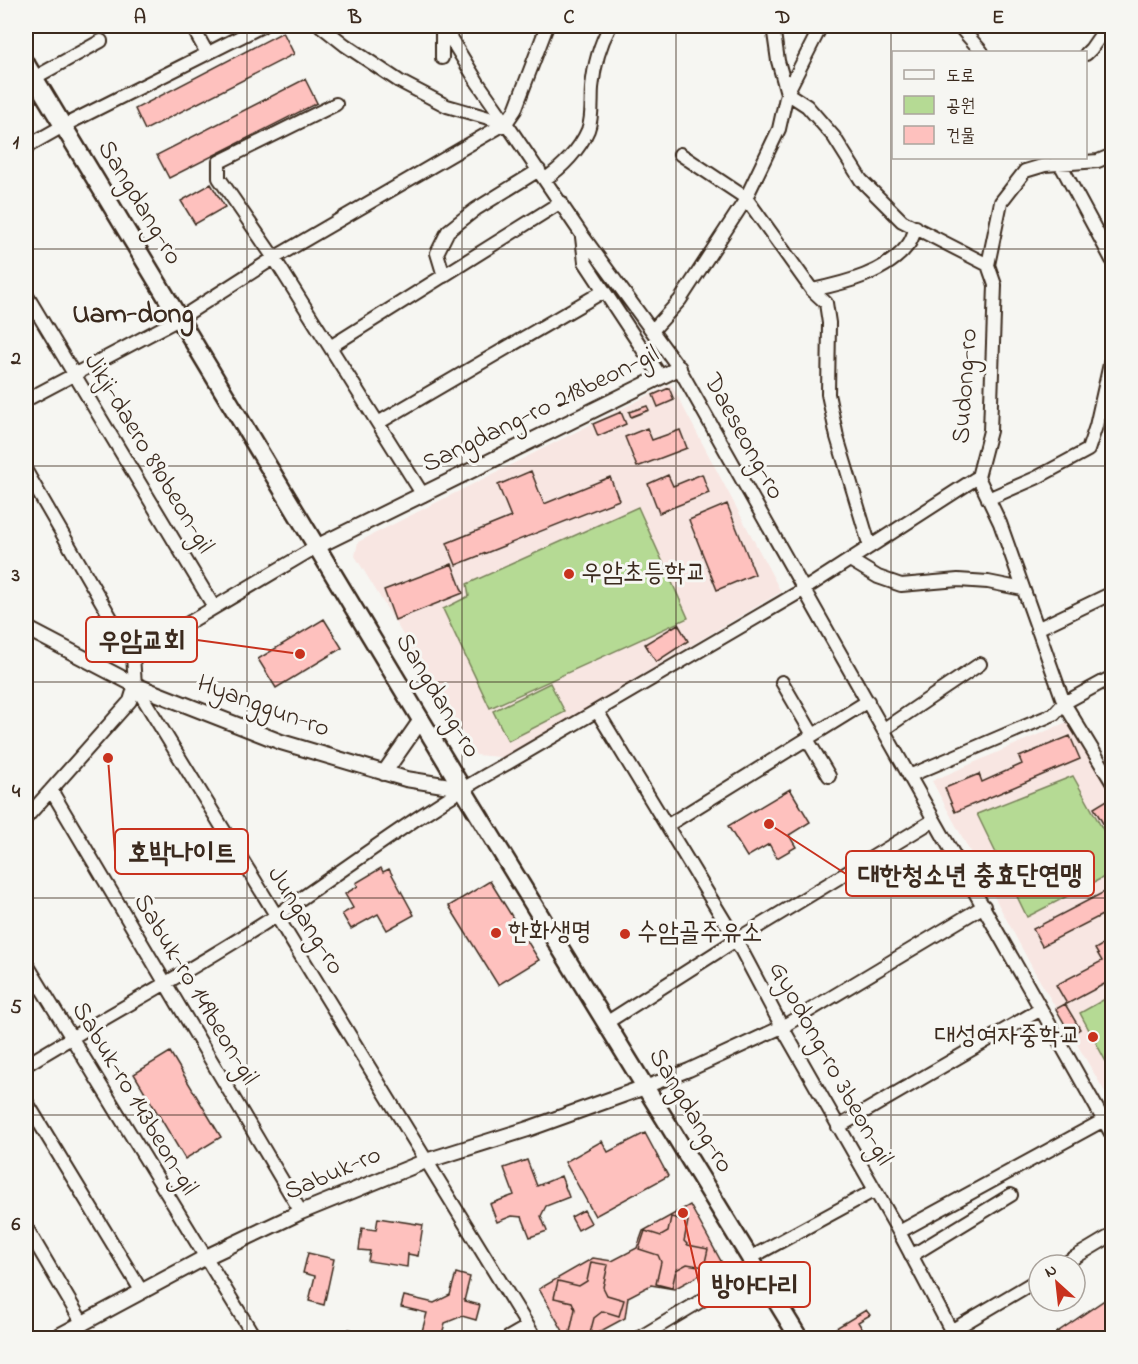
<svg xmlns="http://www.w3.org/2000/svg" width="1138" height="1364" font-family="'Indie Flower','Poor Story',sans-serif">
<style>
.built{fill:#f8e6e2}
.green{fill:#b5da94;stroke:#788259;stroke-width:1.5}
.building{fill:#fec1be;stroke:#3b2a1e;stroke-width:1.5}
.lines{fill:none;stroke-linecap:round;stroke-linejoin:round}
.minor-casing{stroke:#3b2a1e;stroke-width:16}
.tertiary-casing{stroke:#3b2a1e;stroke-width:18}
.secondary-casing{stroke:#3b2a1e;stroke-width:21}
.minor{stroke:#f6f6f2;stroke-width:12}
.tertiary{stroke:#f6f6f2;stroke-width:14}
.secondary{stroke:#f6f6f2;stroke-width:16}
.grid{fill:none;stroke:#3b2a1e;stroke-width:1.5;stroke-opacity:0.55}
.poi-dot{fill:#c8321e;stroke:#f6f6f2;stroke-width:2}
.labels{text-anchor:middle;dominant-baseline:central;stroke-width:6;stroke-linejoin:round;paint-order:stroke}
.street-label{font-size:26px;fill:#3b2a1e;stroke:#f6f6f2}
.poi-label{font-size:26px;fill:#3b2a1e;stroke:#f6f6f2;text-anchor:start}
.quarter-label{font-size:28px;font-weight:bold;fill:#3b2a1e;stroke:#f6f6f2}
.leader{fill:none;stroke:#c8321e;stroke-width:2}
.callout-dot{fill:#c8321e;stroke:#f6f6f2;stroke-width:2}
.callout{fill:#f6f6f2;stroke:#c8321e;stroke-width:2}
.callout-label{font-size:27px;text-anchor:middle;font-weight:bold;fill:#3b2a1e}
.neatline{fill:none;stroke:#3b2a1e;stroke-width:2}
.grid-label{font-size:20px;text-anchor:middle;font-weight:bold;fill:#3b2a1e}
</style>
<rect width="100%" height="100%" fill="#f6f6f2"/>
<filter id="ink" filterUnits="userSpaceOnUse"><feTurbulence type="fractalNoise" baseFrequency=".0167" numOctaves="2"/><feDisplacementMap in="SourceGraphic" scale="12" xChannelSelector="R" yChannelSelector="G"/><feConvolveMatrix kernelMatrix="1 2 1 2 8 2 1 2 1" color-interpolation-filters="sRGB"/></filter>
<g filter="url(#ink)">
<path class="built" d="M671,384L781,592L611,693L511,758L476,755L355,556L358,542Z
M1067,722L1112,796V1104L1033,969L932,781Z"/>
<path class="green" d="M638,507L688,618L490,708L443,609L469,596L467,584Z
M550,683L565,712L508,741L493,711Z
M1073,776L1112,846V873L1027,917L977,814Z
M1112,995V1073L1080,1013Z"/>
<path class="building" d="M283,32L294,54L145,130L135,109Z
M305,79L317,103L169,178L157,155Z
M211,184L225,207L195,224L181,201Z
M669,388L674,400L658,407L653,395Z
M647,406L649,410L631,417L629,412Z
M621,412L626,424L598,436L593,424Z
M647,428L652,440L680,430L687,448L637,467L625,437Z
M531,471L544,504L610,477L619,500L456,565L447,543L511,517L498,485Z
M702,474L709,493L659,513L648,484L668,475L673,486Z
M727,504L755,574L717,590L689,520Z
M452,564L463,593L395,620L384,590Z
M324,619L342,648L276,688L258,659Z
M678,624L688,641L656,662L645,644Z
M1070,736L1080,759L955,812L945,788L979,774L982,782L1022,764L1019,757Z
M790,789L810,822L789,835L796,847L777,858L769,844L747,857L728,826Z
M1112,797V839L1094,808Z
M381,868L383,872L389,869L414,915L387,930L378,914L351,929L342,914L353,908L345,894L358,886L356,883Z
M490,881L539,960L498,985L449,906Z
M1112,888V910L1042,946L1033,929Z
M1112,939V980L1067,1004L1056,985L1102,961L1095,949Z
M1065,1004L1080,1029L1071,1035L1056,1009Z
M170,1052L221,1137L185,1159L134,1074Z
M645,1133L668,1176L595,1216L565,1162L602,1141L608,1152Z
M527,1160L537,1186L561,1176L569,1197L546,1206L541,1216L547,1231L530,1237L522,1217L512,1216L497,1222L490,1204L514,1195L504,1168Z
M690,1205L722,1263L674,1289L651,1285L628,1297L625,1318L588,1338H567L539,1289L593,1258L612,1261L637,1248L643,1231Z
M584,1210L591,1223L578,1230L571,1217Z
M671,1217L688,1221L684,1241L688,1245L708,1249L704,1267L687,1264L676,1270L672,1288L656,1284L661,1262L658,1255L639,1249L645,1231L661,1236L668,1232Z
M378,1218L423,1225L418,1256L408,1254L407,1267L368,1261L370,1251L359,1250L362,1228L376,1230Z
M308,1253L334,1259L324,1305L309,1301L315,1276L303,1273Z
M591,1262L608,1265L603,1287L607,1295L624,1300L619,1316L603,1311L594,1318L589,1337L570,1332L575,1309L572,1302L554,1298L558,1281L579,1286L587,1281Z
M456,1273L470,1277L464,1301L480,1305L476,1320L462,1316L445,1323L441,1338L421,1335L427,1313L401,1307L404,1296L434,1303L450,1295Z
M1112,1295V1338H1059L1056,1333Z
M866,1310L870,1315L858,1322L868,1338H835L831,1331Z
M349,1329L363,1332L361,1338H347Z"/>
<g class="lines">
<defs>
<path id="minor" d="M192,26L207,53
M321,26L345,45L399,81L447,106L506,123L582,235L679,368L1112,1135
M442,26V58
M443,26L478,83L506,123
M773,26L778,61L787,93L807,106L834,137L861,180L902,221L988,265
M959,26L982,52
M1086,54L1091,49L1107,26
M34,78L101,41
M336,104L219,162V178L274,258L423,495
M26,147L63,126L262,26
M680,154L746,198L812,290L826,303L829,323L828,394L837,437L870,547
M1112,155L1098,161L1045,165L1025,171L1001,202L988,265L995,285L990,431L978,477L1000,523L1064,703L1112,782
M1057,158L1112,260
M545,179C562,168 580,149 588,130C593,117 591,102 592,88C594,65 599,46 610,26
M582,237L585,262L661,377
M444,276L437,253L448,231L476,209L539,170
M812,290C845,283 887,273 908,245C912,240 914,233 916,227
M26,294L214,607
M652,331L680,300L744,202L779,129L787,93L821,26
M330,347L561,202
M26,400L179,319L274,258L506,123L515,110L547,26
M378,423L604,291
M26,471L133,656L135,685L535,1338
M988,499L1036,478L1088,450L1096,426L1112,355
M850,560L878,577L901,585L958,580L988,582L1023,589
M1037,629L1108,595
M133,656L316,547
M782,682L813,735
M597,711L736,940L782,1027L899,1232L955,1338
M884,729L980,664
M807,739L829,776
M909,776L1054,714L1064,703L1112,677
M51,790L301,1212
M26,818L130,701L135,685
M668,825L868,701
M26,963L255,1338
M606,1023L736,940L934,820
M26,1065C109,1014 195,969 277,915C353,864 425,808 506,764L803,590L978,477
M645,1087L689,1070L782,1027L984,906
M26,1101L142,1292
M838,1127L1041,1009
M26,1227L83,1324
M899,1232L1104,1120
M911,1256L1011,1195
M750,1258L875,1190
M1062,1265L1112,1235
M951,1331L1039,1279
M508,1338L527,1327
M639,1338L756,1268"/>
<path id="tertiary" d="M316,547L679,368
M26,628L135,685L281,742L406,779L462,788
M384,773L421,720
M55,1338L206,1257L301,1212L426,1161L528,1129L645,1087"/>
<path id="secondary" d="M26,64L462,788L799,1338"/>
</defs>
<use href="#minor" class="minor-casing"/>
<use href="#tertiary" class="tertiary-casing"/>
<use href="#secondary" class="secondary-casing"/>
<use href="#minor" class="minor"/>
<use href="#tertiary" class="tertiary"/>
<use href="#secondary" class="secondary"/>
</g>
</g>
<path class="grid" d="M247,26V1338M462,26V1338M676,26V1338M891,26V1338M26,249H1112M26,466H1112M26,682H1112M26,898H1112M26,1115H1112"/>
<g class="poi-dot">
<circle cx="569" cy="574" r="6"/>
<circle cx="496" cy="933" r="6"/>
<circle cx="625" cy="934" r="6"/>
<circle cx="1093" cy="1037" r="6"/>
</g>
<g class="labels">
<g class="street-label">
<text transform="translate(139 203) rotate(59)">Sangdang-ro</text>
<text transform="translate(966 386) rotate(-86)">Sudong-ro</text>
<text transform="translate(541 410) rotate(-26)">Sangdang-ro 218beon-gil</text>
<text transform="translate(743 437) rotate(61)">Daeseong-ro</text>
<text transform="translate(148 454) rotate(59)">Jikji-daero 890beon-gil</text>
<text transform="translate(437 696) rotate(59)">Sangdang-ro</text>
<text transform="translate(263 707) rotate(20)">Hyanggun-ro</text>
<text transform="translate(305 921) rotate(58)">Jungang-ro</text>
<text transform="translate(195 990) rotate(59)">Sabuk-ro 149beon-gil</text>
<text transform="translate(830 1064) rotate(61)">Gyodong-ro 3beon-gil</text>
<text transform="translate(134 1099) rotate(59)">Sabuk-ro 143beon-gil</text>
<text transform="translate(690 1111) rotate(59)">Sangdang-ro</text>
<text transform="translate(333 1174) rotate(-23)">Sabuk-ro</text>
</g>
<g class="poi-label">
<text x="581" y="574">우암초등학교</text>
<text x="508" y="933">한화생명</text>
<text x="637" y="934">수암골주유소</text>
<text x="1081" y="1037" text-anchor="end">대성여자중학교</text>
</g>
<g class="quarter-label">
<text x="133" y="315">Uam-dong</text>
</g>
</g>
<path class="leader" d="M300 654L197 640M108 758L115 852M769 824L846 874M683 1213L699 1284"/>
<g class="callout-dot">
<circle cx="300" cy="654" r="6"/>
<circle cx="108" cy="758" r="6"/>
<circle cx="769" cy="824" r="6"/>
<circle cx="683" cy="1213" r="6"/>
</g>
<g class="callout">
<rect x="86" y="617" width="111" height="45" rx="6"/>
<rect x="115" y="829" width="133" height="45" rx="6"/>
<rect x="846" y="851" width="248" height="45" rx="6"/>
<rect x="699" y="1262" width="111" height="45" rx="6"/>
</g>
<g class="callout-label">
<text x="142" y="649">우암교회</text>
<text x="182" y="861">호박나이트</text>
<text x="970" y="883">대한청소년 충효단연맹</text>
<text x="755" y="1294">방아다리</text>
</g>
<rect width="1138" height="1364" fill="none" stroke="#f6f6f2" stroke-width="66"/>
<rect x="892" y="51" width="195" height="108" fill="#f6f6f2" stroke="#aba49d" stroke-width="1.5"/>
<rect x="904" y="70" width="30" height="9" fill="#f6f6f2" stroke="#aba49d" stroke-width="1.5"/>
<text x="946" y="81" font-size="18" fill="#3b2a1e">도로</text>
<rect x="904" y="96" width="30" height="18" fill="#b5da94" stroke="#aba49d" stroke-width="1.5"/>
<text x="946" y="111" font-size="18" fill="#3b2a1e">공원</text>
<rect x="904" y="126" width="30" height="18" fill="#fec1be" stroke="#aba49d" stroke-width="1.5"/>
<text x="946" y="141" font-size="18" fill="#3b2a1e">건물</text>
<g transform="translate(1057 1283) rotate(333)"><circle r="28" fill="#f6f6f2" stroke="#aba49d" stroke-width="1.5"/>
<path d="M0-4.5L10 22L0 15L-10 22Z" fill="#c8321e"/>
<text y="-9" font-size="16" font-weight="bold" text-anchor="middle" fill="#3b2a1e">N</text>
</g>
<rect x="33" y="33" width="1072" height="1298" class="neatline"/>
<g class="grid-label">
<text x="140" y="23">A</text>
<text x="355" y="23">B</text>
<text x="569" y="23">C</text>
<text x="783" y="23">D</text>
<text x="998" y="23">E</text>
<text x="16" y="148">1</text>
<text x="16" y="364">2</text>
<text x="16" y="581">3</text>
<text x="16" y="797">4</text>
<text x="16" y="1013">5</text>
<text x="16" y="1230">6</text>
</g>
</svg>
